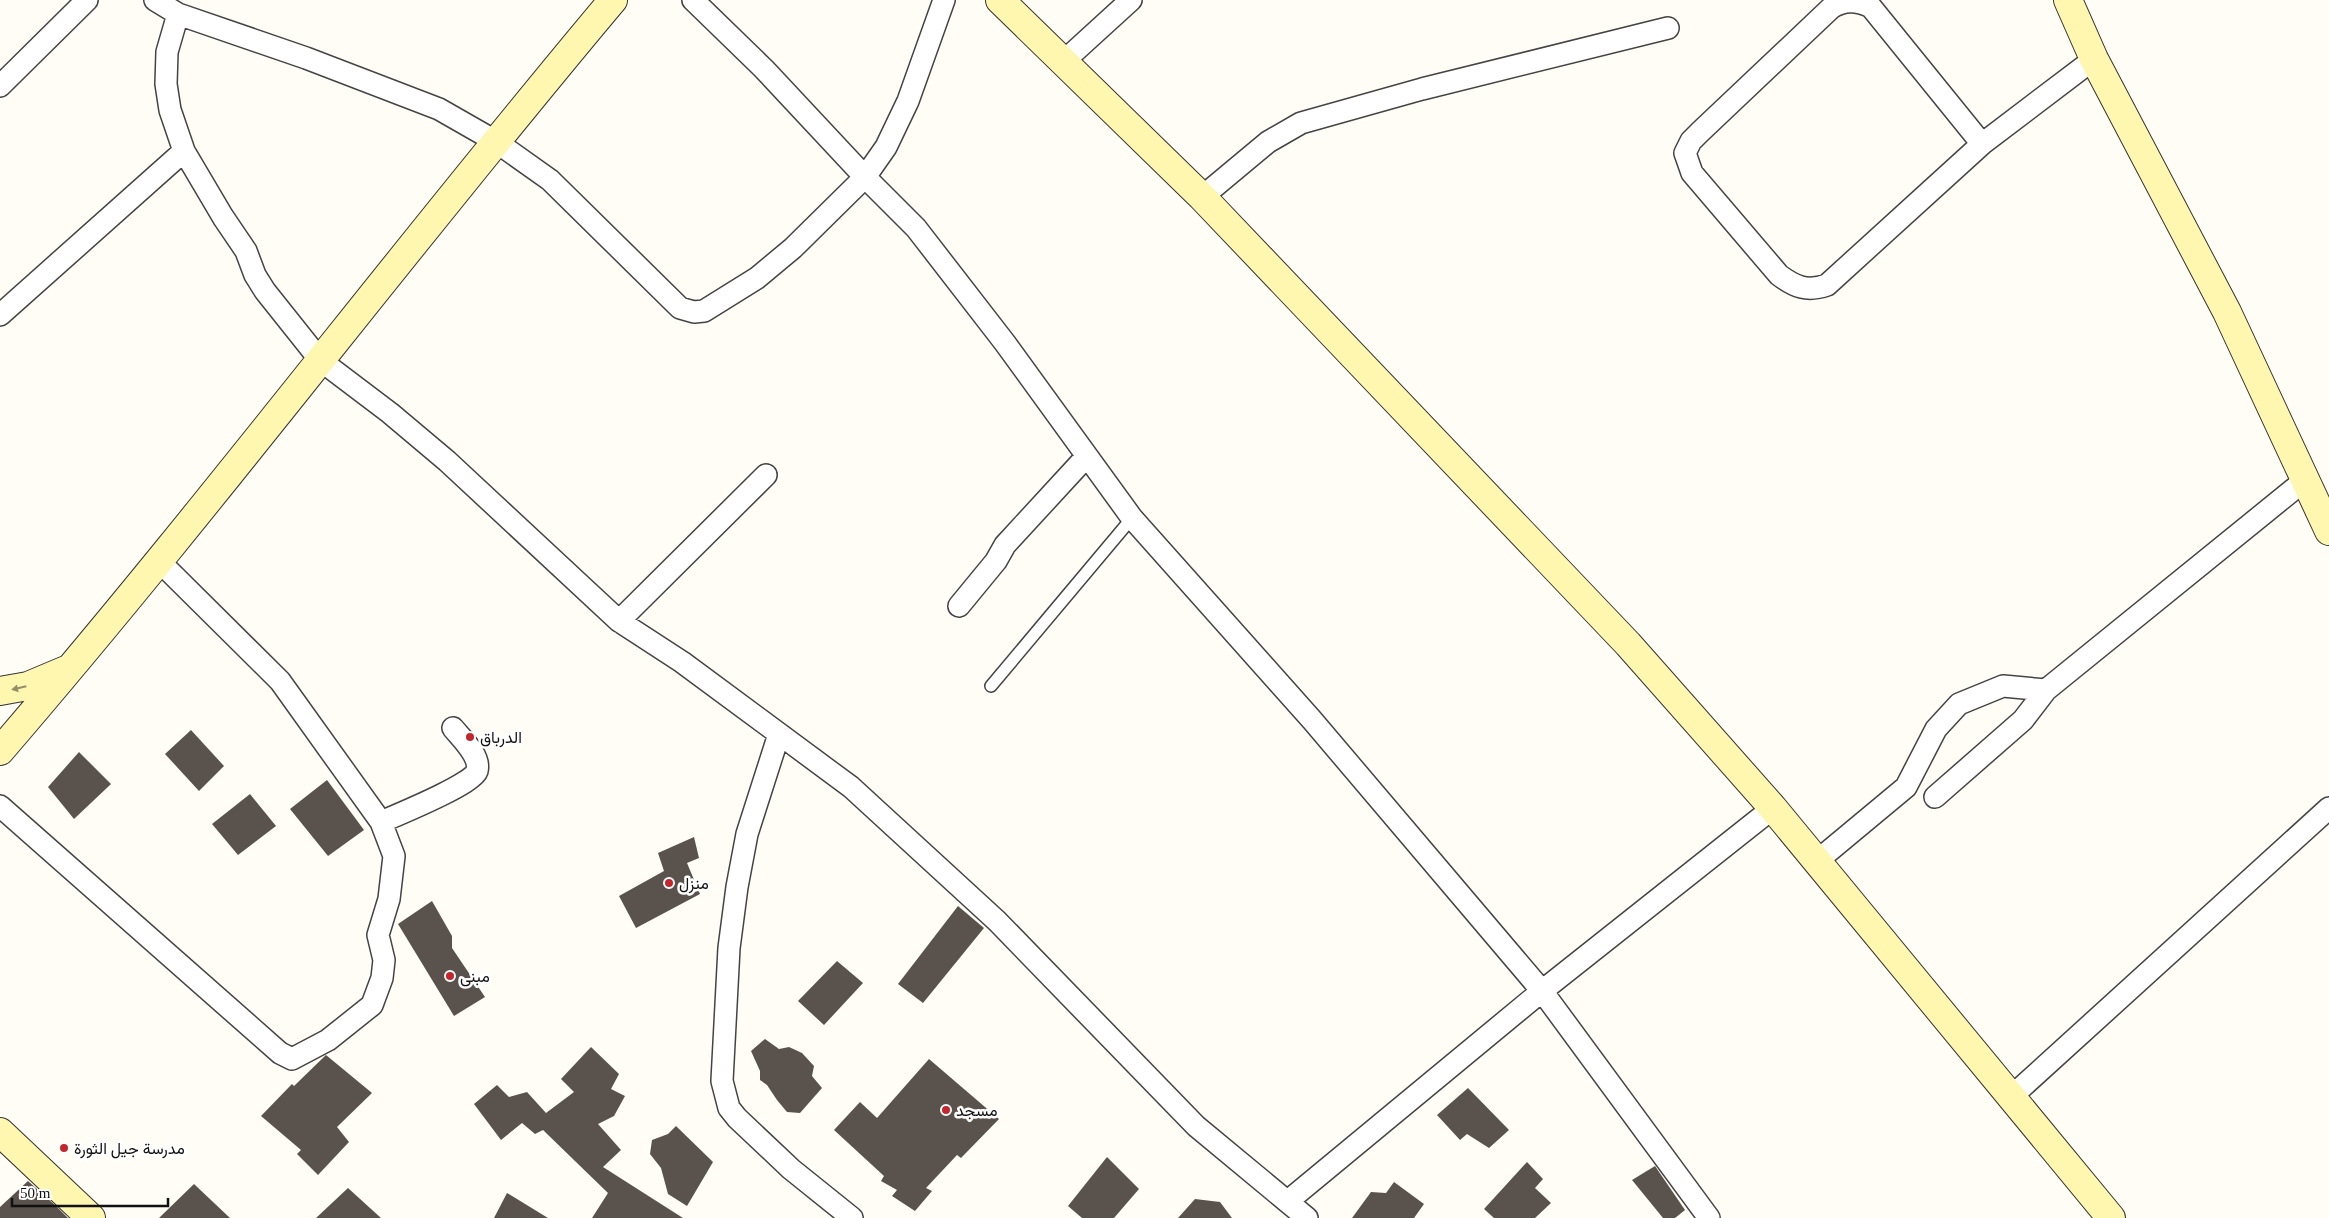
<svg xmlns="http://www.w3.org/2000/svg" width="2329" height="1218" font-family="'Times New Roman',Vazirmatn,serif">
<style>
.building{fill:#5a524d}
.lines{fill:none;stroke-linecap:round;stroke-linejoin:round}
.lane-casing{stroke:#444;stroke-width:14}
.street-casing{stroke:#444;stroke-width:24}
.secondary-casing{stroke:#333;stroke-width:30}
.lane{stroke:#fff;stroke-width:11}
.street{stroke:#fff;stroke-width:21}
.secondary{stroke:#fff6b0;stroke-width:28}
.oneway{fill:#948f68}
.poi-dot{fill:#c4262e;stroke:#fff;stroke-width:2}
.labels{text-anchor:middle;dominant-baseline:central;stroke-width:5;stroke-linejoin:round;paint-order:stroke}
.poi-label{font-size:16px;fill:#111;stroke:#fff;text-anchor:start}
</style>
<rect width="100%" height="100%" fill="#fffdf5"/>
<path class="building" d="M191,730L224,766L199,791L165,754Z
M79,752L111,784L74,819L48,787Z
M327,780L364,830L328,856L290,809Z
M250,794L276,826L238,855L212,824Z
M694,837L699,858L687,863L700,894L636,928L619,896L664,871L658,853Z
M432,901L452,936V948L485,997L454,1016L398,924Z
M958,906L984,928L923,1003L898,984Z
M837,961L863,983L824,1025L798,1001Z
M765,1039L779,1049L789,1047L802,1053L814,1066L812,1076L822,1088L800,1113L787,1112L777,1100L767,1085L760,1080V1071L751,1051Z
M591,1047L619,1074L611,1089L625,1096L614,1116L598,1124L621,1150L603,1167L683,1218H592L608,1193L543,1130L535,1134L522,1123L501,1140L474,1104L497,1085L509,1097L527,1092L546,1113L574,1092L561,1079Z
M326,1055L372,1093L337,1127L349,1142L318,1175L297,1154L301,1150L261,1116L292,1084L294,1086Z
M929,1059L999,1119L961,1158L957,1155L926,1188L932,1191L915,1211L892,1196L897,1190L881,1181L884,1176L834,1130L860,1102L877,1118Z
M1468,1088L1509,1130L1489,1148L1467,1134L1460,1140L1437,1115Z
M676,1126L713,1162L687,1206L668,1194L661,1168L650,1154L652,1140L668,1134Z
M1107,1157L1139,1189L1114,1218H1082L1068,1206Z
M1527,1162L1543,1179L1535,1188L1551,1203L1535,1218H1494L1484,1209Z
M1655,1166L1685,1210L1675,1218H1663L1632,1180Z
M28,1181L56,1206L68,1218H0V1207Z
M1394,1182L1424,1204L1414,1218H1352L1371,1192L1386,1193Z
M194,1184L230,1218H159Z
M348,1188L381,1218H316Z
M507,1193L548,1218H494Z
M1195,1199L1220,1202L1232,1218H1178Z"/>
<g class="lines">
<defs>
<path id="lane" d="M991,686L1132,518"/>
<path id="street" d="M155,0L178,14L306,58L439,109L495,141L550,180L680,308L694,312L704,311L757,278L793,248L865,177L886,147L908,101L944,0
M693,0L764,69L865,177L916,228L1005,343L1132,518L1312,720L1542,991L1709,1218
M178,14L167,52L166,84L170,110L184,151L223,217L246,251L255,275L265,291L320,360L390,413L447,461L619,621L682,662L851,787L997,921L1196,1126L1307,1218
M1063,62L1131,0
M0,86L87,0
M1982,144L1871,7C1856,0 1844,0 1831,8L1700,132L1691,141L1685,153L1692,173L1779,275C1795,287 1807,292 1827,285L1982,144L2094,59
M1202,197L1268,142L1301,123L1422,89L1668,28
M0,315L184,151
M959,606L996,561L1005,545L1086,457
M619,621L766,475
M779,734L747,834L737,887L729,948L722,1081L729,1108L737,1118L791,1169L852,1218
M1935,797L2023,720L2046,690
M0,806L280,1053L292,1059L328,1040L372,1005L382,978L384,960L378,935L389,899L394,856L381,822L280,681L158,560
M381,822C397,815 473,784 477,771C481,756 462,739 453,728
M1817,861L1906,787L1936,729L1959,704L2003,686L2046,690L2305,480
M2011,1097L2329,808
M1288,1201L1542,991L1773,808"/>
<path id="secondary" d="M1000,0L1202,197L1628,644L1773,808L2111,1218
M2068,0L2094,59L2227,312L2329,531
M0,691L28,686L66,670
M0,751C211,506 405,247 613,0
M0,1132L91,1218"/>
</defs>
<use href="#lane" class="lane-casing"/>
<use href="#street" class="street-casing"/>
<use href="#secondary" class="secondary-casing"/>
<use href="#lane" class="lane"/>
<use href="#street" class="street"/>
<use href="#secondary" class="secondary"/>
</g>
<defs><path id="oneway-solid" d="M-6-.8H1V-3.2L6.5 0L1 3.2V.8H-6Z" transform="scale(1.25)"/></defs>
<use class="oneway" href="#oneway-solid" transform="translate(19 688) rotate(167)"/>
<g class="poi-dot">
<circle cx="470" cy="737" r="5"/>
<circle cx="669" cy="883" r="5"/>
<circle cx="450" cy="976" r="5"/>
<circle cx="946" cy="1110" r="5"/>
<circle cx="64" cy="1148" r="5"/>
</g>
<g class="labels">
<g class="poi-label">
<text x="480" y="737">الدرباق</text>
<text x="679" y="883">منزل</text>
<text x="460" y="976">مبنى</text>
<text x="956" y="1110">مسجد</text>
<text x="74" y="1148">مدرسة جيل الثورة</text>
</g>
</g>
<path d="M12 1198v8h156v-8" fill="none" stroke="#111111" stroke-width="2.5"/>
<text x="20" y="1198" font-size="15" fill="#111111" stroke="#ffffff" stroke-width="4" paint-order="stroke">50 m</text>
</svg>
